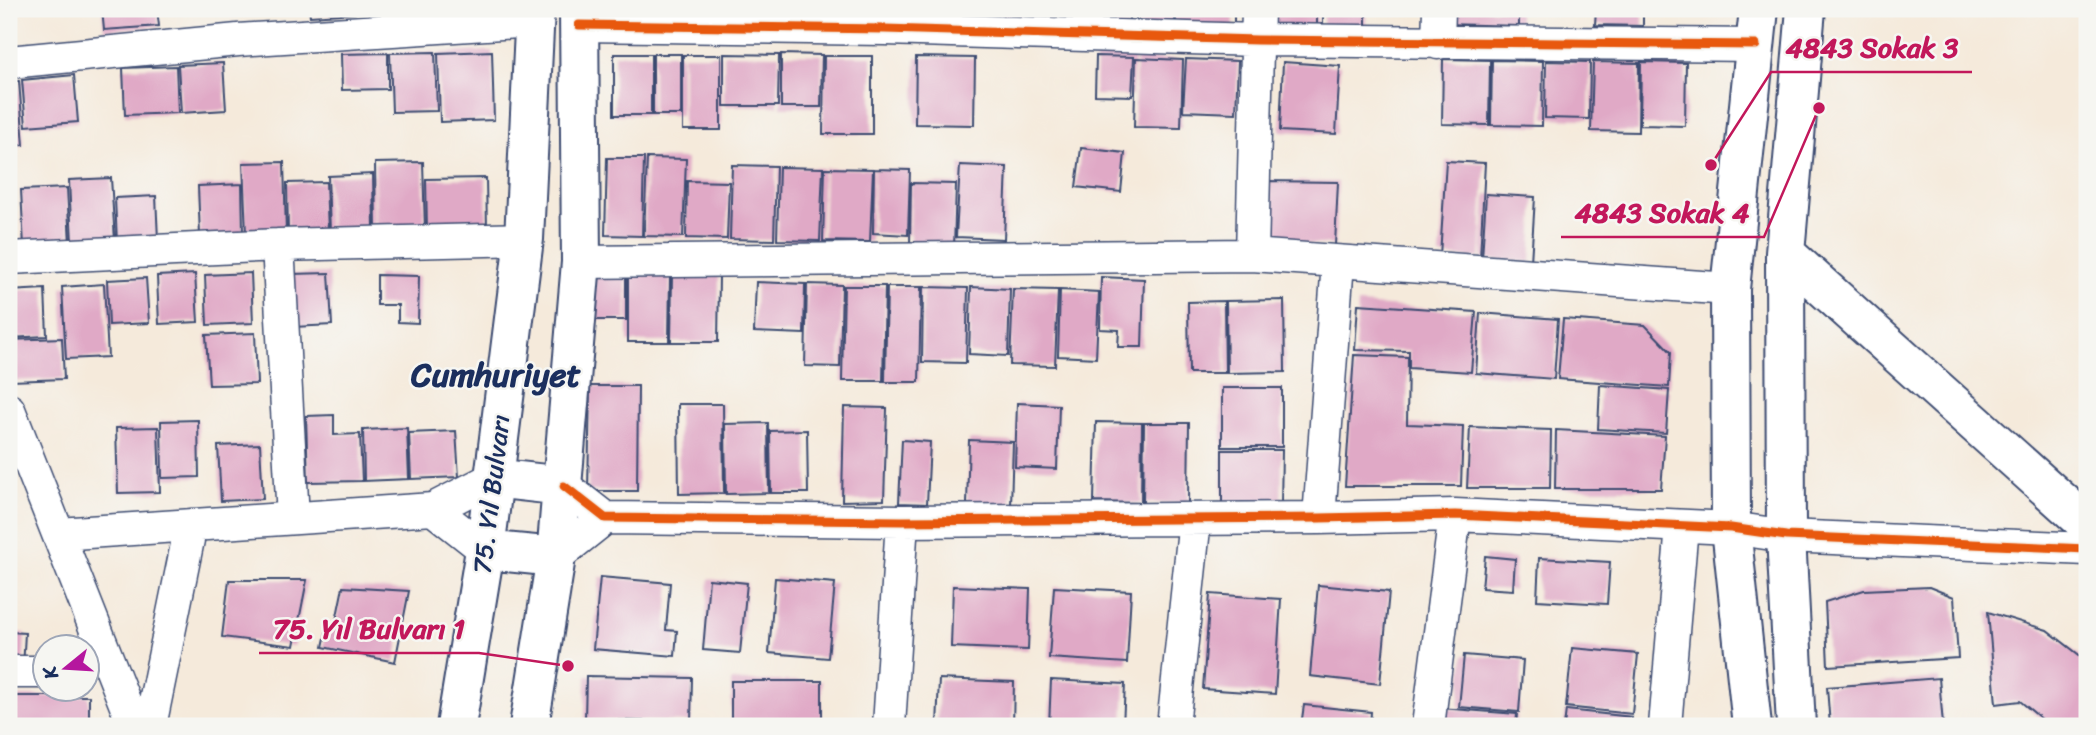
<svg xmlns="http://www.w3.org/2000/svg" width="2096" height="735" font-family="Sriracha,sans-serif">
<style>
.building{fill:#e0a9c6}
.lines{fill:none;stroke-linecap:round;stroke-linejoin:round}
.minor-casing{stroke:#3c4b71;stroke-width:35}
.tertiary-casing{stroke:#3c4b71;stroke-width:42}
.secondary-casing{stroke:#3c4b71;stroke-width:42}
.minor{stroke:#fff;stroke-width:32}
.tertiary{stroke:#fff;stroke-width:38}
.secondary{stroke:#fff;stroke-width:38}
.cycleway-casing{stroke:#f6f6f2;stroke-width:13}
.cycleway{stroke:#e8590c;stroke-width:9}
.labels{text-anchor:middle;dominant-baseline:central;stroke-width:5;stroke-linejoin:round;paint-order:stroke}
.street-label{font-size:26px;fill:#1b2f5e;stroke:#f6f6f2}
.district-label{font-size:33px;font-weight:bold;fill:#1b2f5e;stroke:#f6f6f2}
.leader{fill:none;stroke:#c2185b;stroke-width:2.5}
.callout-dot{fill:#c2185b;stroke:#f6f6f2;stroke-width:2.5}
.callout-label{font-size:28px;text-anchor:middle;font-weight:bold;fill:#c2185b;stroke:#f6f6f2;stroke-width:5;stroke-linejoin:round;paint-order:stroke}
</style>
<rect width="100%" height="100%" fill="#f6f6f2"/>
<filter id="ink" filterUnits="userSpaceOnUse"><feTurbulence type="fractalNoise" baseFrequency=".0143" numOctaves="2"/><feDisplacementMap in="SourceGraphic" scale="14" xChannelSelector="R" yChannelSelector="G"/><feConvolveMatrix kernelMatrix="1 2 1 2 8 2 1 2 1" color-interpolation-filters="sRGB"/></filter>
<filter id="wash" filterUnits="userSpaceOnUse"><feTurbulence type="fractalNoise" baseFrequency=".00686" numOctaves="4" result="noise"/><feDisplacementMap in="SourceGraphic" scale="28" xChannelSelector="R" yChannelSelector="G"/><feGaussianBlur stdDeviation="1.57" result="paint"/><feColorMatrix in="noise" values="0 0 0 0 0 0 0 0 0 0 0 0 0 0 0 0 0 1.4 0 .05"/><feComposite in="paint" operator="in"/></filter>
<g filter="url(#wash)">
<rect width="100%" height="100%" fill="#f5eadb"/>
<g id="blocks">
<path class="building" d="M102,9H157L159,26L104,30Z
M309,9H355V13L310,16Z
M392,9H439V12H392Z
M711,9H764V19L711,18Z
M767,9H832L831,15L767,19Z
M889,9H963L964,22L889,20Z
M976,9H1050V19L976,17Z
M1076,9H1129V27H1076Z
M1136,9H1175V26H1136Z
M1176,9H1234V28H1176Z
M1266,9H1317V29L1266,28Z
M1323,9H1366V31L1323,30Z
M1445,9H1519V26L1445,24Z
M1596,9H1643V26L1595,25Z
M492,51L494,120L440,122L438,53Z
M435,52L437,111L392,112L390,53Z
M388,53V89L342,90L341,54Z
M614,54H651V115H614Z
M653,54H681V115H653Z
M724,54L779,55L778,106H724Z
M781,54L822,55L821,107H781Z
M683,55H721V130H683Z
M824,56H872V134H823Z
M1096,56L1134,57L1132,96L1095,95Z
M916,57L975,58L974,125L915,124Z
M1136,58L1183,60L1181,128L1134,127Z
M1186,59L1238,61L1236,113L1183,111Z
M1443,59L1490,60L1489,125L1442,124Z
M1492,60L1543,61L1542,126L1491,125Z
M1546,61L1590,62L1589,119L1545,118Z
M1283,62L1340,66L1336,134L1280,131Z
M1593,62L1639,63L1638,132L1591,131Z
M1641,62L1686,63L1685,126L1640,125Z
M223,63L226,110L181,113L178,65Z
M176,66L178,113L125,115L123,68Z
M74,75L78,122L26,126L22,80Z
M9,81H19L24,145L9,146Z
M1081,148L1125,153L1121,192L1076,187Z
M607,158H644L642,236L605,235Z
M647,158L686,159L683,237L644,236Z
M1446,161L1485,163L1480,258L1440,256Z
M284,162L286,233L246,234L243,163Z
M423,162L425,230H376L375,163Z
M732,165L776,166L774,240L730,239Z
M960,165L1007,167L1004,239L956,237Z
M779,167L823,168L820,241L777,240Z
M825,168L873,169L870,242L823,241Z
M874,169L910,170L908,235L873,233Z
M373,174L374,230L330,232L328,176Z
M111,178L115,241L72,243L69,180Z
M486,178L487,228L427,230L426,179Z
M687,181L729,182L727,239L686,238Z
M1263,181L1338,182L1335,245L1259,241Z
M326,182L328,232L288,234L287,183Z
M911,183L956,184L954,247L910,245Z
M242,184L243,235L200,236L198,186Z
M67,188L70,244L24,246L21,190Z
M1486,194L1535,197L1531,262L1482,259Z
M156,196L158,240L117,242L115,198Z
M251,273L253,323L207,325L205,275Z
M329,273L332,325L293,327L291,274Z
M195,274L198,322L159,324L157,276Z
M595,274H626V320H594Z
M628,274L670,275L669,342H628Z
M377,275L419,276L418,323L398,322V305H377Z
M672,275L719,276L718,342H671Z
M1101,277L1144,279L1142,347H1118L1119,330L1100,329Z
M146,278L149,323L109,325L107,280Z
M756,282L805,284L804,334L754,332Z
M104,284L108,357L66,359L62,287Z
M807,284L842,285L840,367L805,366Z
M844,286H885L883,381H842Z
M887,287H921L919,382H885Z
M923,287L968,288L966,363L922,362Z
M971,287L1010,289L1008,356L969,354Z
M45,289L47,336L9,338V291Z
M1013,289L1058,290L1055,366L1010,365Z
M1060,290L1099,292L1096,358L1058,356Z
M1284,300L1285,372L1227,373L1226,301Z
M1224,301L1225,373H1189L1188,302Z
M1358,304L1476,312L1471,372L1409,368V351L1355,350Z
M1480,313L1558,319L1554,379L1476,373Z
M1563,319L1645,325L1671,352L1669,387L1558,379Z
M255,333L257,384L209,385L206,335Z
M62,338L64,379L11,381L9,340Z
M1354,355L1408,357L1407,424L1463,426L1461,486H1345Z
M1600,385L1669,390L1666,433L1598,429Z
M590,386H638L637,491H588Z
M1222,388H1282V447H1222Z
M1017,403L1059,405L1057,469L1015,467Z
M678,404H723L724,493L679,494Z
M844,407L887,408L884,500L842,501Z
M334,415V435L360,434L362,481L308,482L306,416Z
M198,420L199,477L162,478L161,421Z
M1096,422L1142,423L1141,503L1094,502Z
M768,423L769,493L726,494L725,424Z
M1144,423H1189L1188,503H1143Z
M158,427L160,492L118,493L116,428Z
M1470,427L1551,430L1550,488H1467Z
M407,428L409,479L364,481L363,430Z
M807,430L808,493H771L770,431Z
M1556,430L1665,436L1661,489H1555Z
M456,431L459,477L411,479L409,433Z
M902,440L930,442L927,504L899,503Z
M969,440L1013,442L1011,506L967,504Z
M260,444L263,499L221,501L218,446Z
M1222,450H1282L1281,507H1222Z
M1485,556L1515,559L1513,590L1482,588Z
M1539,558L1610,562L1607,604L1537,600Z
M600,577L670,583L666,630L677,631L675,656L593,649Z
M775,578L835,583L828,658L769,653Z
M709,579L747,583L740,653L703,650Z
M229,580H307L294,646L222,637Z
M1318,585L1389,592L1380,684L1310,676Z
M953,586L1030,589L1028,650L951,647Z
M343,587L409,591L395,662L323,647L328,624L335,626Z
M1054,587L1131,591L1127,663L1049,658Z
M1929,587L1954,597L1958,658L1828,666L1825,602L1864,590Z
M1210,594L1281,599L1275,694L1203,689Z
M1988,612L2047,630L2087,661V726H2050L2020,701L1996,704Z
M9,632L25,633L23,668H9Z
M1572,648L1638,654L1632,714L1566,707Z
M1464,655L1523,660L1519,712L1459,707Z
M586,676L692,678L691,722L585,720Z
M1939,678L1943,725L1830,726L1827,687Z
M939,679L1014,682L1013,726H937Z
M1051,680L1125,684L1123,726H1049Z
M731,681H822V724H731Z
M9,696H89V726H9Z
M1304,705L1371,712L1370,726H1301Z
M1440,708L1517,714L1516,726H1439Z
M1566,710L1632,717L1631,726H1564Z"/>
</g>
</g>
<g filter="url(#ink)">
<use href="#blocks" fill-opacity="0" stroke="#3c4b71" stroke-width="2"/>
<g class="lines">
<defs>
<path id="minor" d="M579,25L885,29L1257,40L1756,45
M1438,43L1439,9
M9,62L238,40L534,21
M278,245L293,518
M1252,255L1258,9
M9,258L278,245L524,239
M581,262L1252,255L1730,289
M9,410L134,726
M564,486L605,518L902,521L1319,518L1455,515L1731,528L1786,536L2087,549
M433,509L485,550
M1319,518L1338,262
M58,534L433,509L493,478
M556,557L605,518
M9,672H46
M150,726L191,525
M889,726L902,521
M1173,726L1195,519
M1428,726L1455,515
M1665,726L1682,526"/>
<path id="tertiary" d="M1785,253L2087,524
M1752,726L1731,528L1730,289L1759,9
M1796,726L1786,536L1785,253L1806,9"/>
<path id="secondary" d="M493,478L564,486
M485,550L556,557
M456,726L485,550L524,239L535,9
M529,726L556,557L581,262L579,9"/>
</defs>
<use href="#minor" class="minor-casing"/>
<use href="#tertiary" class="tertiary-casing"/>
<use href="#secondary" class="secondary-casing"/>
<use href="#minor" class="minor"/>
<use href="#tertiary" class="tertiary"/>
<use href="#secondary" class="secondary"/>
<defs>
<path id="cycleway" d="M579,25L885,29L1257,40L1756,45
M564,486L605,518L902,521L1319,518L1455,515L1731,528L1786,536L2087,549"/>
</defs>
<use href="#cycleway" class="cycleway-casing"/>
<use href="#cycleway" class="cycleway"/>
</g>
</g>
<g class="labels">
<g class="street-label">
<text transform="translate(491 494) rotate(-83)">75. Yıl Bulvarı</text>
</g>
<g class="district-label">
<text x="496" y="375">Cumhuriyet</text>
</g>
</g>
<path class="leader" d="M1711 165L1771 72H1972M1819 108L1764 237H1561M568 666L479 653H259"/>
<g class="callout-dot">
<circle cx="1711" cy="165" r="7"/>
<circle cx="1819" cy="108" r="7"/>
<circle cx="568" cy="666" r="7"/>
</g>
<g class="callout-label">
<text x="1872" y="57">4843 Sokak 3</text>
<text x="1662" y="222">4843 Sokak 4</text>
<text x="369" y="638">75. Yıl Bulvarı 1</text>
</g>
<rect width="2096" height="735" fill="none" stroke="#f6f6f2" stroke-width="35"/>
<g transform="translate(66 668) rotate(252)"><circle r="33" fill="#f6f6f2" stroke="#9ea6b7" stroke-width="2"/>
<path d="M0-5L12 26L0 18L-12 26Z" fill="#b5179e"/>
<text y="-10" font-size="19" font-weight="bold" text-anchor="middle" fill="#1b2f5e">K</text>
</g>
</svg>
